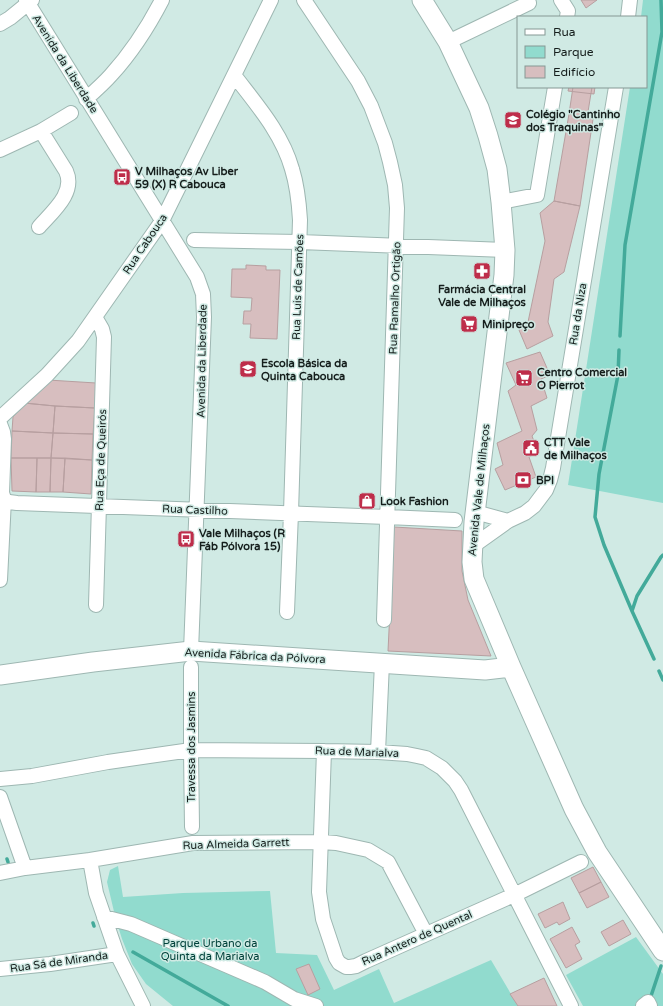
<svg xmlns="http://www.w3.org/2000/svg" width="663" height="1006" font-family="'Varela Round',sans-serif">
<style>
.green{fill:#91dbce}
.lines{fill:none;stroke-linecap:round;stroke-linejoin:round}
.stream{stroke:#43aa9a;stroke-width:3.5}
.building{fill:#d7bebf;stroke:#b79fa0}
.street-casing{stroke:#9eb7b2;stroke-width:16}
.secondary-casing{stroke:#9eb7b2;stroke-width:21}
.street{stroke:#fff;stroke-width:14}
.secondary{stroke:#fff;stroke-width:19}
.labels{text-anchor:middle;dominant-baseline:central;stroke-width:3;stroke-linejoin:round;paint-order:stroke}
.street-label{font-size:11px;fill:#151e1c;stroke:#d0eae4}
.poi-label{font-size:11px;font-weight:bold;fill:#151e1c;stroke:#d0eae4;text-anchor:start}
.park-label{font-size:11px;fill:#00413a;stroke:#d0eae4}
</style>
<rect width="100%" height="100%" fill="#d0eae4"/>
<path class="green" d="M643,0H663V503L568,485L630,87H646V17H641Z
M118,866L123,897L183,893L270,891L276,953L317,955L334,990L379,969L394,1003L491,960L518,1006H173L146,984L132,964L122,939L116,920L107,882L110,870Z
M636,937L663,974V1006H583L566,975Z"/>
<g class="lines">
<path class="stream" d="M620,336L625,245L662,32L661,0
M619,350L618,375L599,474L595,517L604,545L632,611L654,659
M632,611L637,596L661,557L663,555
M659,671L663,680
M7,859L8,862
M93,923L94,926
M133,952L228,1006
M650,999L661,966"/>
</g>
<path class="building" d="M581,0H597L586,8Z
M569,87H595L594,94L568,91Z
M573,87H592L587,118L569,114Z
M569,114L593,119L580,206L554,201Z
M554,201L580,206L564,272L554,279L548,322L553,336L527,349L519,330L528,322L545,241L540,213Z
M246,265L266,266V270H280L277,339L250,338L251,324H243L244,311H251L252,298L231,297L232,269H246Z
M540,352L550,375L541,379L547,398L531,406L537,430L532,436L538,452L529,457L536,477L505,490L495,469L503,465L497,443L522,431L508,391L516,385L506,363Z
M48,380L96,383L95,408L55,406L24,403Z
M24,403L55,406L53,433L12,431L13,417Z
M55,406L95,408L93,434L53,433Z
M12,431L53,433L51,458H11Z
M53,433L93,434L92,460L51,458Z
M11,458H37L36,492L12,491Z
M37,458H51L50,492H36Z
M51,458H65L63,492H50Z
M65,458L92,460L91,494L63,492Z
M394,527L462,531V571L468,600L491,656L388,651Z
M593,867L601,882L579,893L571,878Z
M601,882L609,897L587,908L579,893Z
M563,902L570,919L559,925L557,922L545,928L538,914Z
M623,920L631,934L609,946L601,932Z
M572,927L580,942L575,945L582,959L566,968L550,939Z
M309,964L320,989L308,995L296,969Z
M544,978L557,1006H518L510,994Z"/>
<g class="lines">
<defs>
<path id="street" d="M26,0L197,277L203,294L204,317L191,651
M304,0L358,81L371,106L385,143L390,162L395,185L397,208L384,620
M561,0L568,11L567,17
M628,17L630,0
M0,24L10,18L32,0
M448,42L529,3
M234,75C256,104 282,133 292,169C297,185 299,203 300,220L291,513L287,612
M86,99C95,91 104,83 111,75C132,52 148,27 162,0
M0,150L41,131L71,113
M501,202L537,195L555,87
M39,227C52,212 76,193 66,171L41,131
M194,240L300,242L505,250
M95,317L102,329L104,337L96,605
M0,418L47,375L78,341L162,221L271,0
M0,424L3,432L4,439L2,493L4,499L0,580
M4,499L9,502L17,503L387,517L455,520
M475,512L508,521
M473,546L508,521L525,513L534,506L546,490L550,480L553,468L616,87
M191,667V750L192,827
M324,751L319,892L323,919L336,958L339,963L346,967H350L356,966L366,961L514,895L581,862
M378,752L382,663
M0,779L32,776L108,762L191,750L324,751L378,752L407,754L417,756L426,758L442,768L455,781L461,790L571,1006
M0,797L25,868
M90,860L96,893L117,954L143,1006
M0,873L25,868L90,860L193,843L321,842L336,843L368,850L388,862L426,934
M104,917L131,924L265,982L294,999L316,1006
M0,969L50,964L117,954
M643,1006L648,1002L650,1006"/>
<path id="secondary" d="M422,0L448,42L479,108L488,136L497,169L501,202L505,250L504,275L474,522L472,562L474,579L511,667L574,809L597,852L663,951
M0,675L93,662L191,651L485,670L511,667"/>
</defs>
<use href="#street" class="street-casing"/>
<use href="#secondary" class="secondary-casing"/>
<use href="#street" class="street"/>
<use href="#secondary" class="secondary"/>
</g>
<defs>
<symbol id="school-square" viewBox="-11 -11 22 22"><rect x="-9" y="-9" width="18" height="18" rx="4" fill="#be2d4a" stroke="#d0eae4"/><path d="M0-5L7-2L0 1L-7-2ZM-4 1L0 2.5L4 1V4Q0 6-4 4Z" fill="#fff"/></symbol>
<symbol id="bus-square" viewBox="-11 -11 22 22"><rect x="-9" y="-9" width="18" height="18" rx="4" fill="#be2d4a" stroke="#d0eae4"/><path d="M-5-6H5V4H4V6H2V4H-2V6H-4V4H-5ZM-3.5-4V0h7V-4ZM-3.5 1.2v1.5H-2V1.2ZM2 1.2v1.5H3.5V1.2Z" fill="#fff"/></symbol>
<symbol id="pharmacy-square" viewBox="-11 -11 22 22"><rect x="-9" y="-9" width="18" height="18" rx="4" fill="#be2d4a" stroke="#d0eae4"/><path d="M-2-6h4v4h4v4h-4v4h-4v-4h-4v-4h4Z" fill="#fff"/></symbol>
<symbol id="supermarket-square" viewBox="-11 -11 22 22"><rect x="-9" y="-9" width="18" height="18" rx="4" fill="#be2d4a" stroke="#d0eae4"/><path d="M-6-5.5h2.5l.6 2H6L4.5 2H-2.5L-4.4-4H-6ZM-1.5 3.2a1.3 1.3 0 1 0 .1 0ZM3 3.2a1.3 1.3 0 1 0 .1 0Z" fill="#fff"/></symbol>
<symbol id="civic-square" viewBox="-11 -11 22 22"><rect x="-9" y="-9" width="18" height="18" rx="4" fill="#be2d4a" stroke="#d0eae4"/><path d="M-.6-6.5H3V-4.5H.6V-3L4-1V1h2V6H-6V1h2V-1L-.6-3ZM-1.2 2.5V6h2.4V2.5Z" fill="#fff"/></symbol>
<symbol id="bank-square" viewBox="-11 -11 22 22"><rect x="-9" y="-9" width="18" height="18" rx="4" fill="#be2d4a" stroke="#d0eae4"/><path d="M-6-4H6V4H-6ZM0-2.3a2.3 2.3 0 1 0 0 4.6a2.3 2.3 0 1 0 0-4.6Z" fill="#fff"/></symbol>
<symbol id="shop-square" viewBox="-11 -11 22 22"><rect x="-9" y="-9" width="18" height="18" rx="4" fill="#be2d4a" stroke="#d0eae4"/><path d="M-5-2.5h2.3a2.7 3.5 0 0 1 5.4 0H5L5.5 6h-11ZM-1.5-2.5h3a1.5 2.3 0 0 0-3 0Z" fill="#fff"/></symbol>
</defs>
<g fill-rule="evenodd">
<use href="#school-square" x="503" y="110" width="20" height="20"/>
<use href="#bus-square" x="112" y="167" width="20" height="20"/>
<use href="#pharmacy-square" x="472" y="261" width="20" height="20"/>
<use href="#supermarket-square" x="459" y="314" width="20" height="20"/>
<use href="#school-square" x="238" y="359" width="20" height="20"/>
<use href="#supermarket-square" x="514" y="368" width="20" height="20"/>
<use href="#civic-square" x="521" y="438" width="20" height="20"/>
<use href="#bank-square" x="513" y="470" width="20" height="20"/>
<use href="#shop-square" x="357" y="491" width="20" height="20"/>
<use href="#bus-square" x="176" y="529" width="20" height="20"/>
</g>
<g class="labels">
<g class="street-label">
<text transform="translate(65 64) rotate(58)">Avenida da Liberdade</text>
<text transform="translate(145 244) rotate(-56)">Rua Cabouca</text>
<text transform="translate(298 287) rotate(-88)">Rua Luis de Camões</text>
<text transform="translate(395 298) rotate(-88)">Rua Ramalho Ortigão</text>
<text transform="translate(578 314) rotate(-81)">Rua da Niza</text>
<text transform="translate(202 361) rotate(-89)">Avenida da Liberdade</text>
<text transform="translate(101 460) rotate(-88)">Rua Eça de Queirós</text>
<text transform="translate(479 490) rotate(-84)">Avenida Vale de Milhaços</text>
<text transform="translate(195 510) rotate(2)">Rua Castilho</text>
<text transform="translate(255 656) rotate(3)">Avenida Fábrica da Pólvora</text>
<text transform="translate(191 747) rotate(-90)">Travessa dos Jasmins</text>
<text transform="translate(357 752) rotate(2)">Rua de Marialva</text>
<text transform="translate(236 844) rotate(-2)">Rua Almeida Garrett</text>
<text transform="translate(417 938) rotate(-24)">Rua Antero de Quental</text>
<text transform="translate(59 962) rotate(-8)">Rua Sá de Miranda</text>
</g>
<g class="poi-label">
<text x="526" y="114">Colégio "Cantinho<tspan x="526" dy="13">dos Traquinas"</tspan></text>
<text x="135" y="171">V Milhaços Av Liber<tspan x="135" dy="13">59 (X) R Cabouca</tspan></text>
<text x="482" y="289" text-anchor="middle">Farmácia Central<tspan x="482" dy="13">Vale de Milhaços</tspan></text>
<text x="482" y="324">Minipreço</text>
<text x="261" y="363">Escola Básica da<tspan x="261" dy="13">Quinta Cabouca</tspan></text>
<text x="537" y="372">Centro Comercial<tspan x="537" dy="13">O Pierrot</tspan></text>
<text x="544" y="442">CTT Vale<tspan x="544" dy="13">de Milhaços</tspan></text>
<text x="536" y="480">BPI</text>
<text x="380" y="501">Look Fashion</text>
<text x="199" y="533">Vale Milhaços (R<tspan x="199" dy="13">Fáb Pólvora 15)</tspan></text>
</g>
<g class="park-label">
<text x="210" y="943">Parque Urbano da<tspan x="210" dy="13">Quinta da Marialva</tspan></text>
</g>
</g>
<rect x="517" y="16" width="130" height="72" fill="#d0eae4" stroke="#859894"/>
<rect x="525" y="29" width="20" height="6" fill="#ffffff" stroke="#859894"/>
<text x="553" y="36" font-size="12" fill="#151e1c">Rua</text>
<rect x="525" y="46" width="20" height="12" fill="#91dbce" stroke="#859894"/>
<text x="553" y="56" font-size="12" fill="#151e1c">Parque</text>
<rect x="525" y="66" width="20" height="12" fill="#d7bebf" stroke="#859894"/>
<text x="553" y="76" font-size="12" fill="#151e1c">Edifício</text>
</svg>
